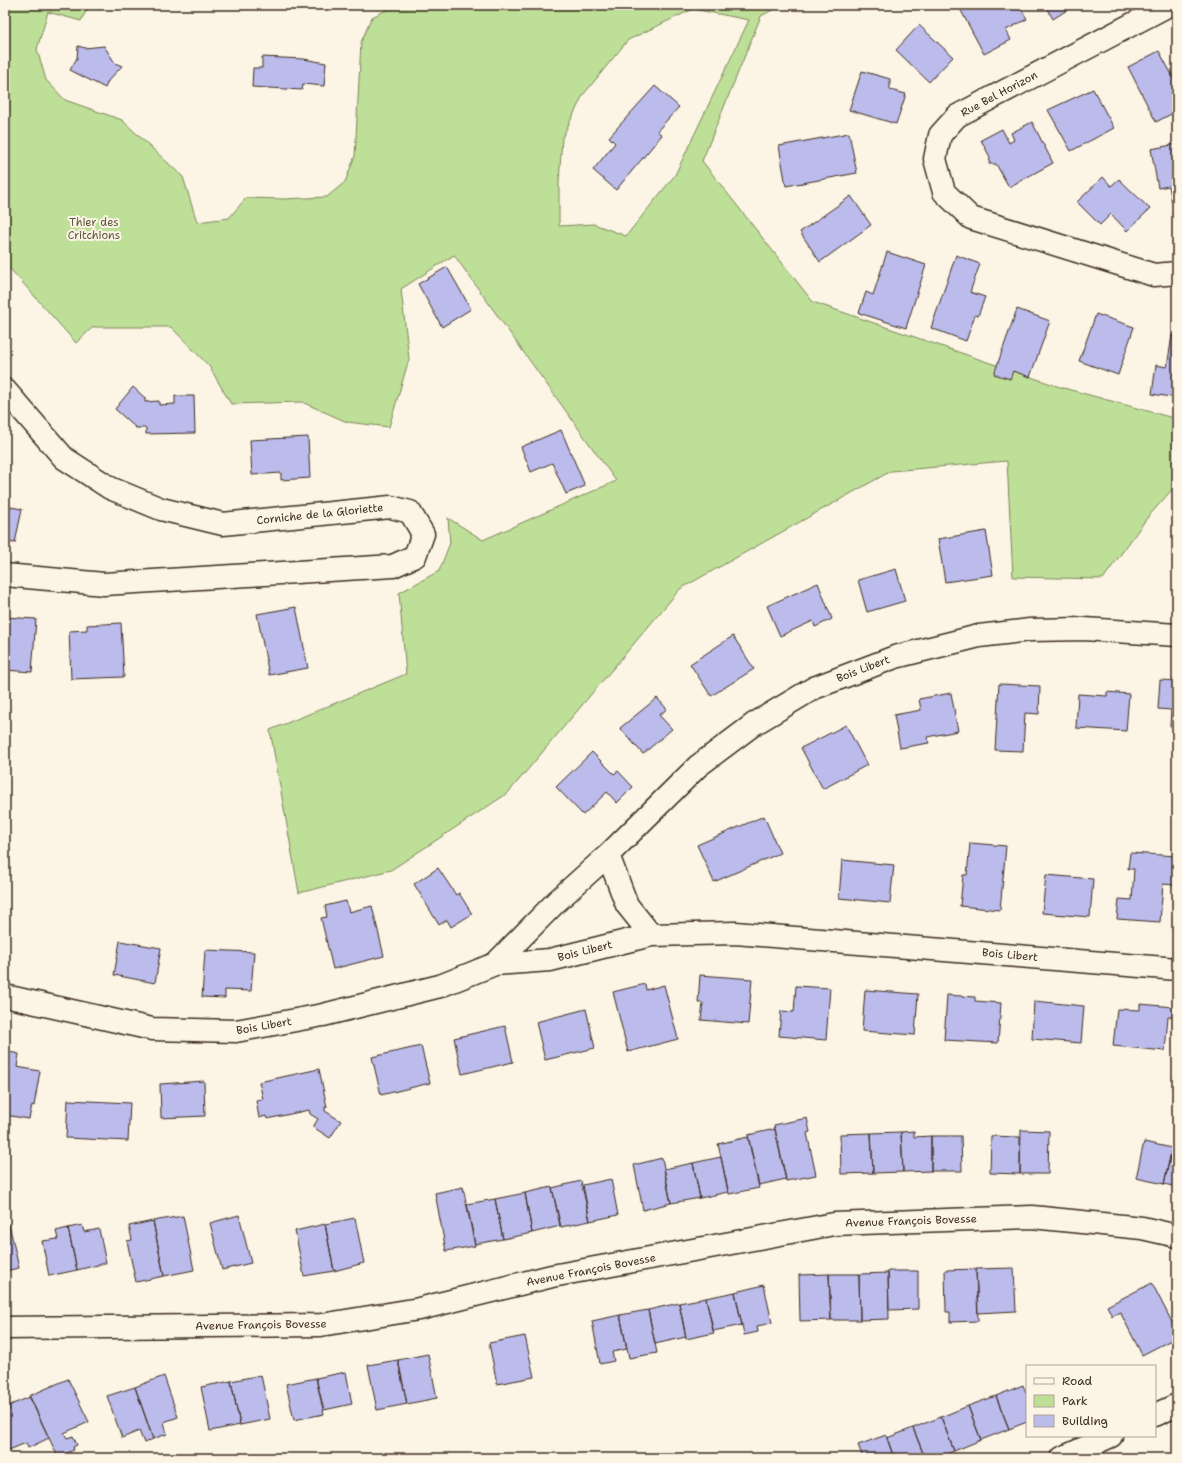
<svg xmlns="http://www.w3.org/2000/svg" width="1182" height="1463" font-family="'Shantell Sans',sans-serif">
<style>
.green{fill:#bedf98;stroke:#7c845b;fill-rule:evenodd}
.building{fill:#bbbbec;stroke:#3b2a1e}
.lines{fill:none;stroke-linecap:round;stroke-linejoin:round}
.minor-casing{stroke:#3b2a1e;stroke-width:25}
.minor{stroke:#fcf5e5;stroke-width:22}
.labels{text-anchor:middle;dominant-baseline:central;stroke-width:4;stroke-linejoin:round;paint-order:stroke}
.street-label{font-size:11px;fill:#3b2a1e;stroke:#fcf5e5}
.park-label{font-size:11px;fill:#5c573c;stroke:#fcf5e5}
</style>
<rect width="100%" height="100%" fill="#fcf5e5"/>
<filter id="ink" filterUnits="userSpaceOnUse"><feTurbulence type="fractalNoise" baseFrequency=".025" numOctaves="2"/><feDisplacementMap in="SourceGraphic" scale="8" xChannelSelector="R" yChannelSelector="G"/><feConvolveMatrix kernelMatrix="1 2 1 2 8 2 1 2 1" color-interpolation-filters="sRGB"/></filter>
<g filter="url(#ink)">
<path class="green" d="M5,5H89L81,21L48,12L37,49L46,80L65,100L122,120L183,177L197,222L229,218L246,198L284,199L327,197L345,182L355,156L361,42L372,17L397,5H782L761,16L702,161L813,302L1060,387L1177,419V484L1147,518L1103,579L1013,577L1007,461L891,471L680,589L508,793L391,870L299,893L270,730L406,674L399,593L439,571L450,543L448,518L483,540L616,481L454,255L401,289L409,359L389,427L347,422L302,402L231,404L209,366L171,327H93L76,343L5,263ZM693,9L749,20L675,175L626,236L594,224L559,226V183L562,138L583,95L628,40Z"/>
<path class="building" d="M958,5H1019L1027,19L1006,30L1011,40L984,54Z
M1045,5H1075L1053,19Z
M919,25L953,57L929,82L896,50Z
M78,46L85,48L104,46L115,63L122,66L108,81L105,88L70,70L77,58Z
M1159,51L1177,84V111L1156,122L1128,67Z
M262,57L304,59L326,63L324,86L303,84L302,90L252,87L253,68H262Z
M862,71L890,79V90L906,94L896,124L849,110Z
M655,86L679,107L657,131L662,135L616,190L593,170L615,143L609,137Z
M1093,89L1114,128L1071,151L1048,110Z
M1032,122L1053,163L1009,187L996,164H989L990,157L981,140L1002,129L1009,143L1014,140L1011,133Z
M849,133L857,173L786,186L779,146Z
M1177,144V202L1172,203L1169,186L1158,188L1151,149Z
M1103,177L1111,186L1119,179L1150,209L1127,231L1111,214L1100,225L1077,202Z
M851,196L871,225L820,262L800,232Z
M887,252L926,265L906,328L859,313L866,292L873,295Z
M956,255L980,264L970,292L985,297L978,316L975,315L966,341L931,328Z
M447,267L471,309L442,327L418,284Z
M1017,309L1050,321L1030,377L1013,371L1010,379L994,374Z
M1096,314L1134,327L1118,375L1079,361Z
M1172,335L1177,336V398L1152,394L1156,365L1167,367Z
M133,387L145,398V402L159,401V405L175,404V396H194L195,433L146,434V428H136L115,409Z
M561,430L585,486L566,494L552,463L531,472L521,447Z
M308,437L310,478L281,480V473L252,475L250,440Z
M5,506L22,509L15,543L5,542Z
M986,531L993,575L945,582L938,539Z
M896,569L905,601L867,612L858,580Z
M818,583L832,619L815,627L813,621L780,636L767,606Z
M296,607L308,668L269,675L257,614Z
M5,617L36,619L32,672L5,670Z
M121,623L124,677L71,679L69,631L87,630V625Z
M733,636L754,669L711,696L690,664Z
M1160,680L1177,681V726H1170L1171,710L1158,709Z
M999,684L1040,686L1039,714L1025,713L1023,751L995,750Z
M1107,692L1129,694L1126,731L1076,728L1078,694L1107,696Z
M951,693L958,731L927,737L929,743L900,748L894,715L921,710L919,699Z
M657,698L667,709L659,715L672,729L643,754L620,728Z
M846,725L867,765L823,789L801,748Z
M592,752L614,774L618,771L633,787L617,803L607,792L583,815L556,787Z
M764,816L780,853L714,882L697,845Z
M970,843L1006,846L1000,910L960,906L963,875H967Z
M1130,853L1177,856L1175,885L1163,884L1160,922L1117,919L1119,899L1132,900L1134,869H1128Z
M842,860L894,865L890,903L839,898Z
M438,868L456,895L459,893L472,914L451,927L447,920L439,925L414,884Z
M1046,875L1093,879L1090,917L1042,913Z
M346,901L349,912L372,906L384,956L333,969L321,918L327,917L325,906Z
M120,941L161,948L155,983L114,975Z
M205,950L254,952L251,991L225,990V998L202,997Z
M700,975L752,979L748,1024L701,1020L703,1003H698Z
M645,984L646,990L664,985L678,1039L628,1052L613,992Z
M796,986L830,988L826,1040L779,1036L781,1011L794,1012Z
M865,990L918,994L915,1035L862,1031Z
M947,995L975,997V1001L1001,1003L998,1043L944,1040Z
M1034,1001L1084,1006L1081,1043L1032,1039Z
M1140,1004L1174,1007L1173,1017H1168L1165,1051L1113,1046L1117,1009L1140,1010Z
M586,1009L595,1048L545,1060L536,1022Z
M505,1026L513,1062L462,1074L454,1038Z
M421,1046L430,1083L381,1095L372,1057Z
M5,1051L19,1054L17,1067L40,1071L34,1106L32,1105L29,1119L5,1115Z
M319,1069L327,1107H325V1111L341,1121L330,1138L313,1127L318,1119L310,1114L309,1110L267,1119L266,1116L259,1118L256,1100L263,1099L259,1082Z
M204,1081L205,1116L161,1118L160,1084Z
M68,1100L130,1103L128,1141L66,1138Z
M807,1118L810,1132L807,1133L816,1175L786,1181L774,1125Z
M775,1129L786,1179L759,1185L748,1135Z
M1021,1130L1049,1131L1048,1174H1020Z
M914,1131V1137L931,1136V1171L903,1172L901,1132Z
M901,1132L903,1172L873,1173L871,1133Z
M871,1133L873,1173L841,1174L840,1134Z
M931,1136H961L962,1171H931Z
M991,1136L1020,1137V1174L990,1173Z
M748,1137L759,1188L729,1194L718,1144Z
M1144,1142L1172,1148L1164,1184L1136,1178Z
M1172,1148L1177,1149V1187L1164,1184Z
M721,1157L728,1192L700,1198L693,1163Z
M662,1158L671,1203L643,1210L634,1165Z
M693,1163L700,1198L671,1203L664,1169Z
M611,1179L618,1215L590,1221L583,1185Z
M581,1181L590,1221L561,1227L552,1188Z
M463,1187L475,1246L446,1251L435,1193Z
M552,1187L560,1226L532,1233L525,1193Z
M525,1193L532,1233L503,1239L495,1199Z
M495,1199L503,1239L475,1244L467,1204Z
M239,1215L251,1263L222,1270L210,1223Z
M183,1216L194,1270L164,1276L153,1221Z
M355,1218L364,1263L334,1271L325,1224Z
M153,1221L164,1276L136,1282L127,1241L132,1240L129,1226Z
M9,1224L19,1268L5,1271V1225Z
M325,1224L334,1271L304,1276L295,1231Z
M82,1225L84,1232L99,1229L106,1263L77,1270L68,1228Z
M68,1228L77,1270L49,1276L42,1241L58,1239L56,1231Z
M1014,1268L1016,1311L978,1313L976,1269Z
M976,1269L978,1321L950,1322V1312H946L945,1270Z
M888,1271H918V1309L889,1310Z
M888,1273L889,1319L860,1320L859,1274Z
M829,1274H859L860,1320H831Z
M829,1274L831,1320L800,1321L799,1275Z
M1152,1283L1177,1332V1337L1142,1355L1120,1312L1112,1316L1107,1306Z
M764,1285L772,1323L757,1326L758,1332L744,1335L735,1292Z
M735,1292L742,1325L713,1331L706,1298Z
M706,1298L714,1333L686,1339L679,1303Z
M679,1303L686,1337L655,1344L648,1310Z
M648,1310L657,1353L629,1358L620,1315Z
M620,1315L627,1349L612,1352L614,1361L600,1364L592,1321Z
M525,1336L534,1377L497,1384L489,1343Z
M428,1354L437,1398L407,1404L398,1360Z
M398,1360L407,1404L377,1410L368,1365Z
M346,1372L352,1404L324,1410L316,1378Z
M261,1375L270,1419L240,1425L231,1381Z
M164,1376L178,1417L164,1422L167,1434L153,1439L135,1387Z
M316,1378L324,1414L294,1420L286,1384Z
M68,1379L89,1422L64,1433L67,1438L73,1436L77,1445L73,1447L74,1450L58,1457L29,1396Z
M231,1381L240,1425L210,1431L201,1387Z
M1023,1385L1027,1395V1422L1009,1429L996,1396Z
M135,1387L153,1439L144,1443L139,1431L122,1438L107,1396Z
M996,1396L1009,1429L981,1440L968,1406Z
M30,1397L49,1438L28,1448L26,1443L9,1450L5,1441V1412L10,1409L8,1406Z
M968,1406L981,1440L954,1451L941,1417Z
M941,1417L954,1451L936,1458H925L913,1428Z
M913,1428L925,1458H894L887,1438Z
M886,1435L894,1458H863L858,1445Z"/>
<g class="lines">
<defs>
<path id="minor" d="M1169,5L957,116L940,135L935,159L944,192L971,218L1154,275L1177,273
M5,390L64,458L110,488L161,509L223,524L391,507L410,512L423,534L415,556L393,566L104,584L5,575
M608,855L627,905L651,935
M495,964L557,901L608,855L698,766L754,724L814,688L895,657L979,636L1030,630L1084,629L1177,635
M5,996L152,1029L236,1031L323,1015L440,986L495,964L550,960L651,935L735,933L1177,969
M5,1328L321,1325L419,1309L552,1276L834,1224L1032,1217L1142,1228L1177,1236
M1155,1415L1177,1405
M1062,1458L1111,1436"/>
</defs>
<use href="#minor" class="minor-casing"/>
<use href="#minor" class="minor"/>
</g>
</g>
<g class="labels">
<g class="street-label">
<text transform="translate(999 94) rotate(-28)">Rue Bel Horizon</text>
<text transform="translate(320 514) rotate(-6)">Corniche de la Gloriette</text>
<text transform="translate(863 669) rotate(-21)">Bois Libert</text>
<text transform="translate(585 951) rotate(-14)">Bois Libert</text>
<text transform="translate(1010 955) rotate(5)">Bois Libert</text>
<text transform="translate(264 1026) rotate(-10)">Bois Libert</text>
<text transform="translate(911 1221) rotate(-2)">Avenue François Bovesse</text>
<text transform="translate(591 1270) rotate(-11)">Avenue François Bovesse</text>
<text transform="translate(261 1325) rotate(-1)">Avenue François Bovesse</text>
</g>
<g class="park-label">
<text x="94" y="222">Thier des<tspan x="94" dy="13">Critchions</tspan></text>
</g>
</g>
<rect width="1182" height="1463" fill="none" stroke="#fcf5e5" stroke-width="20"/>
<rect x="10" y="10" width="1162" height="1443" fill="none" stroke="#3b2a1e" stroke-width="1.5" filter="url(#ink)"/>
<rect x="1026" y="1365" width="130" height="72" fill="#fcf5e5" stroke="#afa495"/>
<rect x="1034" y="1378" width="20" height="6" fill="#fcf5e5" stroke="#afa495"/>
<text x="1062" y="1385" font-size="12" fill="#3b2a1e">Road</text>
<rect x="1034" y="1395" width="20" height="12" fill="#bedf98" stroke="#afa495"/>
<text x="1062" y="1405" font-size="12" fill="#3b2a1e">Park</text>
<rect x="1034" y="1415" width="20" height="12" fill="#bbbbec" stroke="#afa495"/>
<text x="1062" y="1425" font-size="12" fill="#3b2a1e">Building</text>
</svg>
